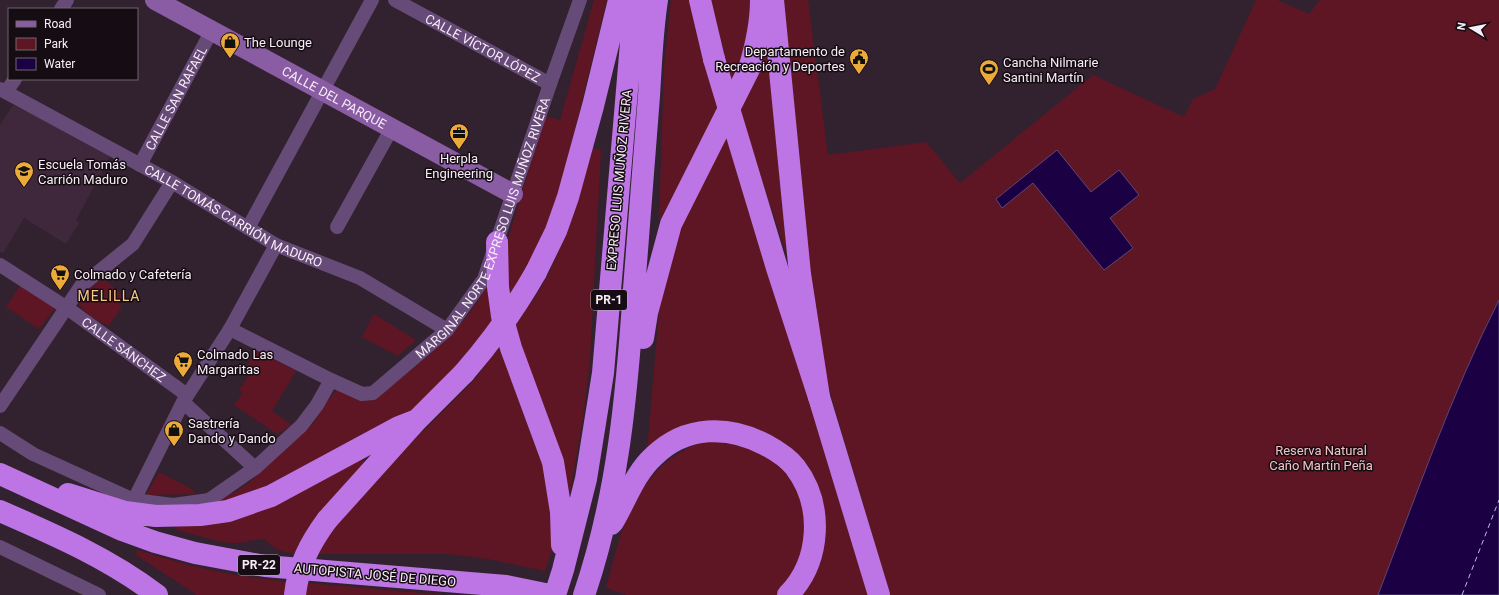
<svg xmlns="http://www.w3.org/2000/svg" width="1499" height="595" font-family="Roboto,sans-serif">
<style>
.built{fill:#3f283b}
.green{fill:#5f1624}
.water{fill:#1b0044;stroke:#5d4779}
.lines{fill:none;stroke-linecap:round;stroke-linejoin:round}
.ferry{stroke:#c3b9f7;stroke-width:1;stroke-dasharray:5 4;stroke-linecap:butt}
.street{stroke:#664a77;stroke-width:14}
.secondary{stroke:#895ca3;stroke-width:20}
.highway{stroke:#bd75e5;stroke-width:22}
.highway-bridge{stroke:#bd75e5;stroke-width:22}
.labels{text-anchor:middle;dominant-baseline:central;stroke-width:3;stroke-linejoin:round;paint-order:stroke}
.shield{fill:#150d13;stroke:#b4aab2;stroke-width:1}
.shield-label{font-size:12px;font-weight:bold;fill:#f8edf6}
.poi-label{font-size:13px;fill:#f8edf6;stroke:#150d13;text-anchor:start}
.street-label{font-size:13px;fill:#f8edf6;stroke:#150d13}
.park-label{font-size:13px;fill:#f3c1c4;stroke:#150d13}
.neighbourhood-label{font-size:14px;letter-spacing:1px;fill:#f8ca86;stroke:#150d13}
</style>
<rect width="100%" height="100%" fill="#32212e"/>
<path class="built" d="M13,105L112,153L76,220L79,223L66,244L24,218L3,253L0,252V125Z"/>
<path class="green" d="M594,0H607L563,178L551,215L537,250L507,300L506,256L509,236L545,116L560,120Z
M671,0H693L721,113L659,221L664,67Z
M708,0H756L734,86Z
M779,0H808L828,155L926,142L960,183L1093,75L1184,117L1193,99L1215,89L1256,0H1277L1309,14L1320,0H1499V300C1452,395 1417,496 1378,595H890L824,372L809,288Z
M766,29L787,256L739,110Z
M727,129L870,595H627L606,588C618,543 627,498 663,465C673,456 685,450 697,443L647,451L663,267Z
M591,148L601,150L590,360L583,418L570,493L566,492L513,329C527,308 543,288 553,264C570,227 580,188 591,148Z
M103,279L124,295L119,304L122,306L109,326C99,321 80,313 79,301L89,289Z
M22,283L56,307L39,329L6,307Z
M488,284L496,316C470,351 445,386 409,412L250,500L214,503C231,494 254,484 264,466L313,424L327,401L338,389C350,395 366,406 378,397C419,363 463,332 488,284Z
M374,314L416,340L398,356L362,337Z
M502,343L545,454L556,531L552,550L545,571L488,559L449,554H315L360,495L475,379Z
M255,350L296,371L272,411L292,425L277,434L234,405L243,393L239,390L249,375L244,372Z
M358,455L368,465L307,530L294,553C283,553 273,549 266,540C254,538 243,544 231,543C216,542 192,533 176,530L179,521Z
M159,472L190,488L197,494L146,495Z
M137,550L188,565L230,574L286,582L285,595H197L136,555Z
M306,583L445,595H305Z"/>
<path class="water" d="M1057,150L1091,192L1119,170L1139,195L1110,218L1133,248L1104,270L1033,183L1002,208L996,199Z
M1499,300V595H1378C1416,496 1451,395 1499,300Z"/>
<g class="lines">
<path class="ferry" d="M1462,595L1499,500"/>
<g class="street">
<path id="s1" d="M395,0L550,84"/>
<path d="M61,9L67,0"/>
<path id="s2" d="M0,89L172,182L276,245L360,278L447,330"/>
<path d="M6,92L15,79"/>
<path id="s3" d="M140,165L211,32"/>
<path d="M337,227L392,128"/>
<path d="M248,228L372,0"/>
<path id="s4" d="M0,265L67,308L187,395"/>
<path id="s5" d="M230,329L331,380L362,394L373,393L447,330L484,279L550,84L580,0"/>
<path d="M183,402L255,468"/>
<path d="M0,406L81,286L133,244L172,182"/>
<path d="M0,433L33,454L134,500L173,505L209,500L255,468L301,426L317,405L331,380"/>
<path d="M134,500L183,402L230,329L276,245"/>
<path d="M0,547L99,595"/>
</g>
<path class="secondary" id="s6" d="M155,0L513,194"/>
<path class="highway" d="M700,0L714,59
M773,0L800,274L819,397L879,595
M497,242L498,287L502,316L511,348L553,462L561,512L562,545
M536,272L556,231L568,197L593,106L619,0
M643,338L647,313L671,224L749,69C756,46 761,24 761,0
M0,474L122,530L155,542L195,553L265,566L506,586L550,595
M68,494L125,512L156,516L200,515L228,511L271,496L399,427L417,420
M0,511C55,535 110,559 157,595
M327,520L417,420L464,373
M611,524L613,522C626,500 635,473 654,456C686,425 729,425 766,445C777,451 787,457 795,467C824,505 821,561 788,595
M555,595L563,570L586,479L603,373L631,43L636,0
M584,595C618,496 627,393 634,289C639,225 644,161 649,96C651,64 652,32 657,0"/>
<path class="highway-bridge" d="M714,59L777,268L819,397
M464,373C491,342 515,309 536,272
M295,595C298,566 310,543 327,520"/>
</g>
<defs>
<symbol id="shop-pin" viewBox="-11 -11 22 30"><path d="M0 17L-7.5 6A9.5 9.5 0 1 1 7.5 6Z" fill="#ebaa39" stroke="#150d13"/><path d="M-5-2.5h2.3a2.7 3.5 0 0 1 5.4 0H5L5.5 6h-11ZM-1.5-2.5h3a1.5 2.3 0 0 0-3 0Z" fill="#111"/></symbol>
<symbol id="civic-pin" viewBox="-11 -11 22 30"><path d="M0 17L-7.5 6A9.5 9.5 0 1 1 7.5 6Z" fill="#ebaa39" stroke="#150d13"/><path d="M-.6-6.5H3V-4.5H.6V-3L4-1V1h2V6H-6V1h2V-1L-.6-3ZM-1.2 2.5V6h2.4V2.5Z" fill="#111"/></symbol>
<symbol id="stadium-pin" viewBox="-11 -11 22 30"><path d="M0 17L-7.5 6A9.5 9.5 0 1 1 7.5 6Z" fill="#ebaa39" stroke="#150d13"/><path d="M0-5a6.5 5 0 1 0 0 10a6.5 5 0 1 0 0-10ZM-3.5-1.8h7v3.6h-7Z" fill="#111"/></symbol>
<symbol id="office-pin" viewBox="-11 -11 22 30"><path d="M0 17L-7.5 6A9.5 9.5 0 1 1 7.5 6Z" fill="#ebaa39" stroke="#150d13"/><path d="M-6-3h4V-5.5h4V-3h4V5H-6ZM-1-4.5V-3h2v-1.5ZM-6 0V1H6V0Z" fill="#111"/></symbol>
<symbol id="school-pin" viewBox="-11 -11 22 30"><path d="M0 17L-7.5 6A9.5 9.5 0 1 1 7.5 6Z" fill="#ebaa39" stroke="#150d13"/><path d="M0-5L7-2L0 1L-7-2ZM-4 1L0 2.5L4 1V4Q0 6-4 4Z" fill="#111"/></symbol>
<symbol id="supermarket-pin" viewBox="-11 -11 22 30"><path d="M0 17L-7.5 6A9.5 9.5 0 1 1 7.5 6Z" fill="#ebaa39" stroke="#150d13"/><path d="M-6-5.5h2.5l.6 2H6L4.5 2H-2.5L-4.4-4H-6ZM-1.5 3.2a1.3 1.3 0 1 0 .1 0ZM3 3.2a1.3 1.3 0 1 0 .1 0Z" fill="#111"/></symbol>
</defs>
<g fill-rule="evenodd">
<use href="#shop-pin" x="219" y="31" width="22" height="30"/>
<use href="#civic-pin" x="848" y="47" width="22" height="30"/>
<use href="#stadium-pin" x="978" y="58" width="22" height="30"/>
<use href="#office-pin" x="448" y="122" width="22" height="30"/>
<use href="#school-pin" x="13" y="160" width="22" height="30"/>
<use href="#supermarket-pin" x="49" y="263" width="22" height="30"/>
<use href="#supermarket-pin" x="172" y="350" width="22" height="30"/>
<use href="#shop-pin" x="163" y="419" width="22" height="30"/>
</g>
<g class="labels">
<g class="shield">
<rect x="591" y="290" width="36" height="20" rx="3"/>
<rect x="238" y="555" width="42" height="20" rx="3"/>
</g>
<g class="shield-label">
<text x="609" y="300">PR-1</text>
<text x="259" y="565">PR-22</text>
</g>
<g class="poi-label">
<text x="244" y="42">The Lounge</text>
<text x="845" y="51" text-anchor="end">Departamento de<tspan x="845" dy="15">Recreación y Deportes</tspan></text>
<text x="1003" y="62">Cancha Nilmarie<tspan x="1003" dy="15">Santini Martín</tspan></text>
<text x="459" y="158" text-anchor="middle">Herpla<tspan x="459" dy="15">Engineering</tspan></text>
<text x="38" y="164">Escuela Tomás<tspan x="38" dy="15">Carrión Maduro</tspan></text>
<text x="74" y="274">Colmado y Cafetería</text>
<text x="197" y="354">Colmado Las<tspan x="197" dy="15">Margaritas</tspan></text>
<text x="188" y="423">Sastrería<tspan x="188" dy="15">Dando y Dando</tspan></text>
</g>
<g class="street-label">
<text stroke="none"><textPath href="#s1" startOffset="100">CALLE VÍCTOR LÓPEZ</textPath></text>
<text stroke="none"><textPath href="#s6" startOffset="204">CALLE DEL PARQUE</textPath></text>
<text stroke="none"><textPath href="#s3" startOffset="76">CALLE SAN RAFAEL</textPath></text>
<text transform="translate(619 180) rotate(-85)">EXPRESO LUIS MUÑOZ RIVERA</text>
<text stroke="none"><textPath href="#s2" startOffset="266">CALLE TOMÁS CARRIÓN MADURO</textPath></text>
<text stroke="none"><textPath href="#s5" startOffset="363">MARGINAL NORTE EXPRESO LUIS MUÑOZ RIVERA</textPath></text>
<text stroke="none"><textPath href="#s4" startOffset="150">CALLE SÁNCHEZ</textPath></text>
<text transform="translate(375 575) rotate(5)">AUTOPISTA JOSÉ DE DIEGO</text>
</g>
<g class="park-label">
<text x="1321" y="450">Reserva Natural<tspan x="1321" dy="15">Caño Martín Peña</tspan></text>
</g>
<g class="neighbourhood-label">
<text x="109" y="296">MELILLA</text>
</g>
</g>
<rect x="8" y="8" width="130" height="72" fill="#150d13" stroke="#70676e"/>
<rect x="16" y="21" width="20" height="6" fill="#895ca3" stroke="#70676e"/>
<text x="44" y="28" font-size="12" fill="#f8edf6">Road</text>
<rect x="16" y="38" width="20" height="12" fill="#5f1624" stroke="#70676e"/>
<text x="44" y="48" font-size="12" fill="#f8edf6">Park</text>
<rect x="16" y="58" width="20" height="12" fill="#1b0044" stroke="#70676e"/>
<text x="44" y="68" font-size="12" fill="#f8edf6">Water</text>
<g transform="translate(1471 28) rotate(280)" stroke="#150d13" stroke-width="3" paint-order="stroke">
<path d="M0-3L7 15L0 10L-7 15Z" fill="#f8edf6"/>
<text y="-6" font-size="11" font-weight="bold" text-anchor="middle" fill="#f8edf6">N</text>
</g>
</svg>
